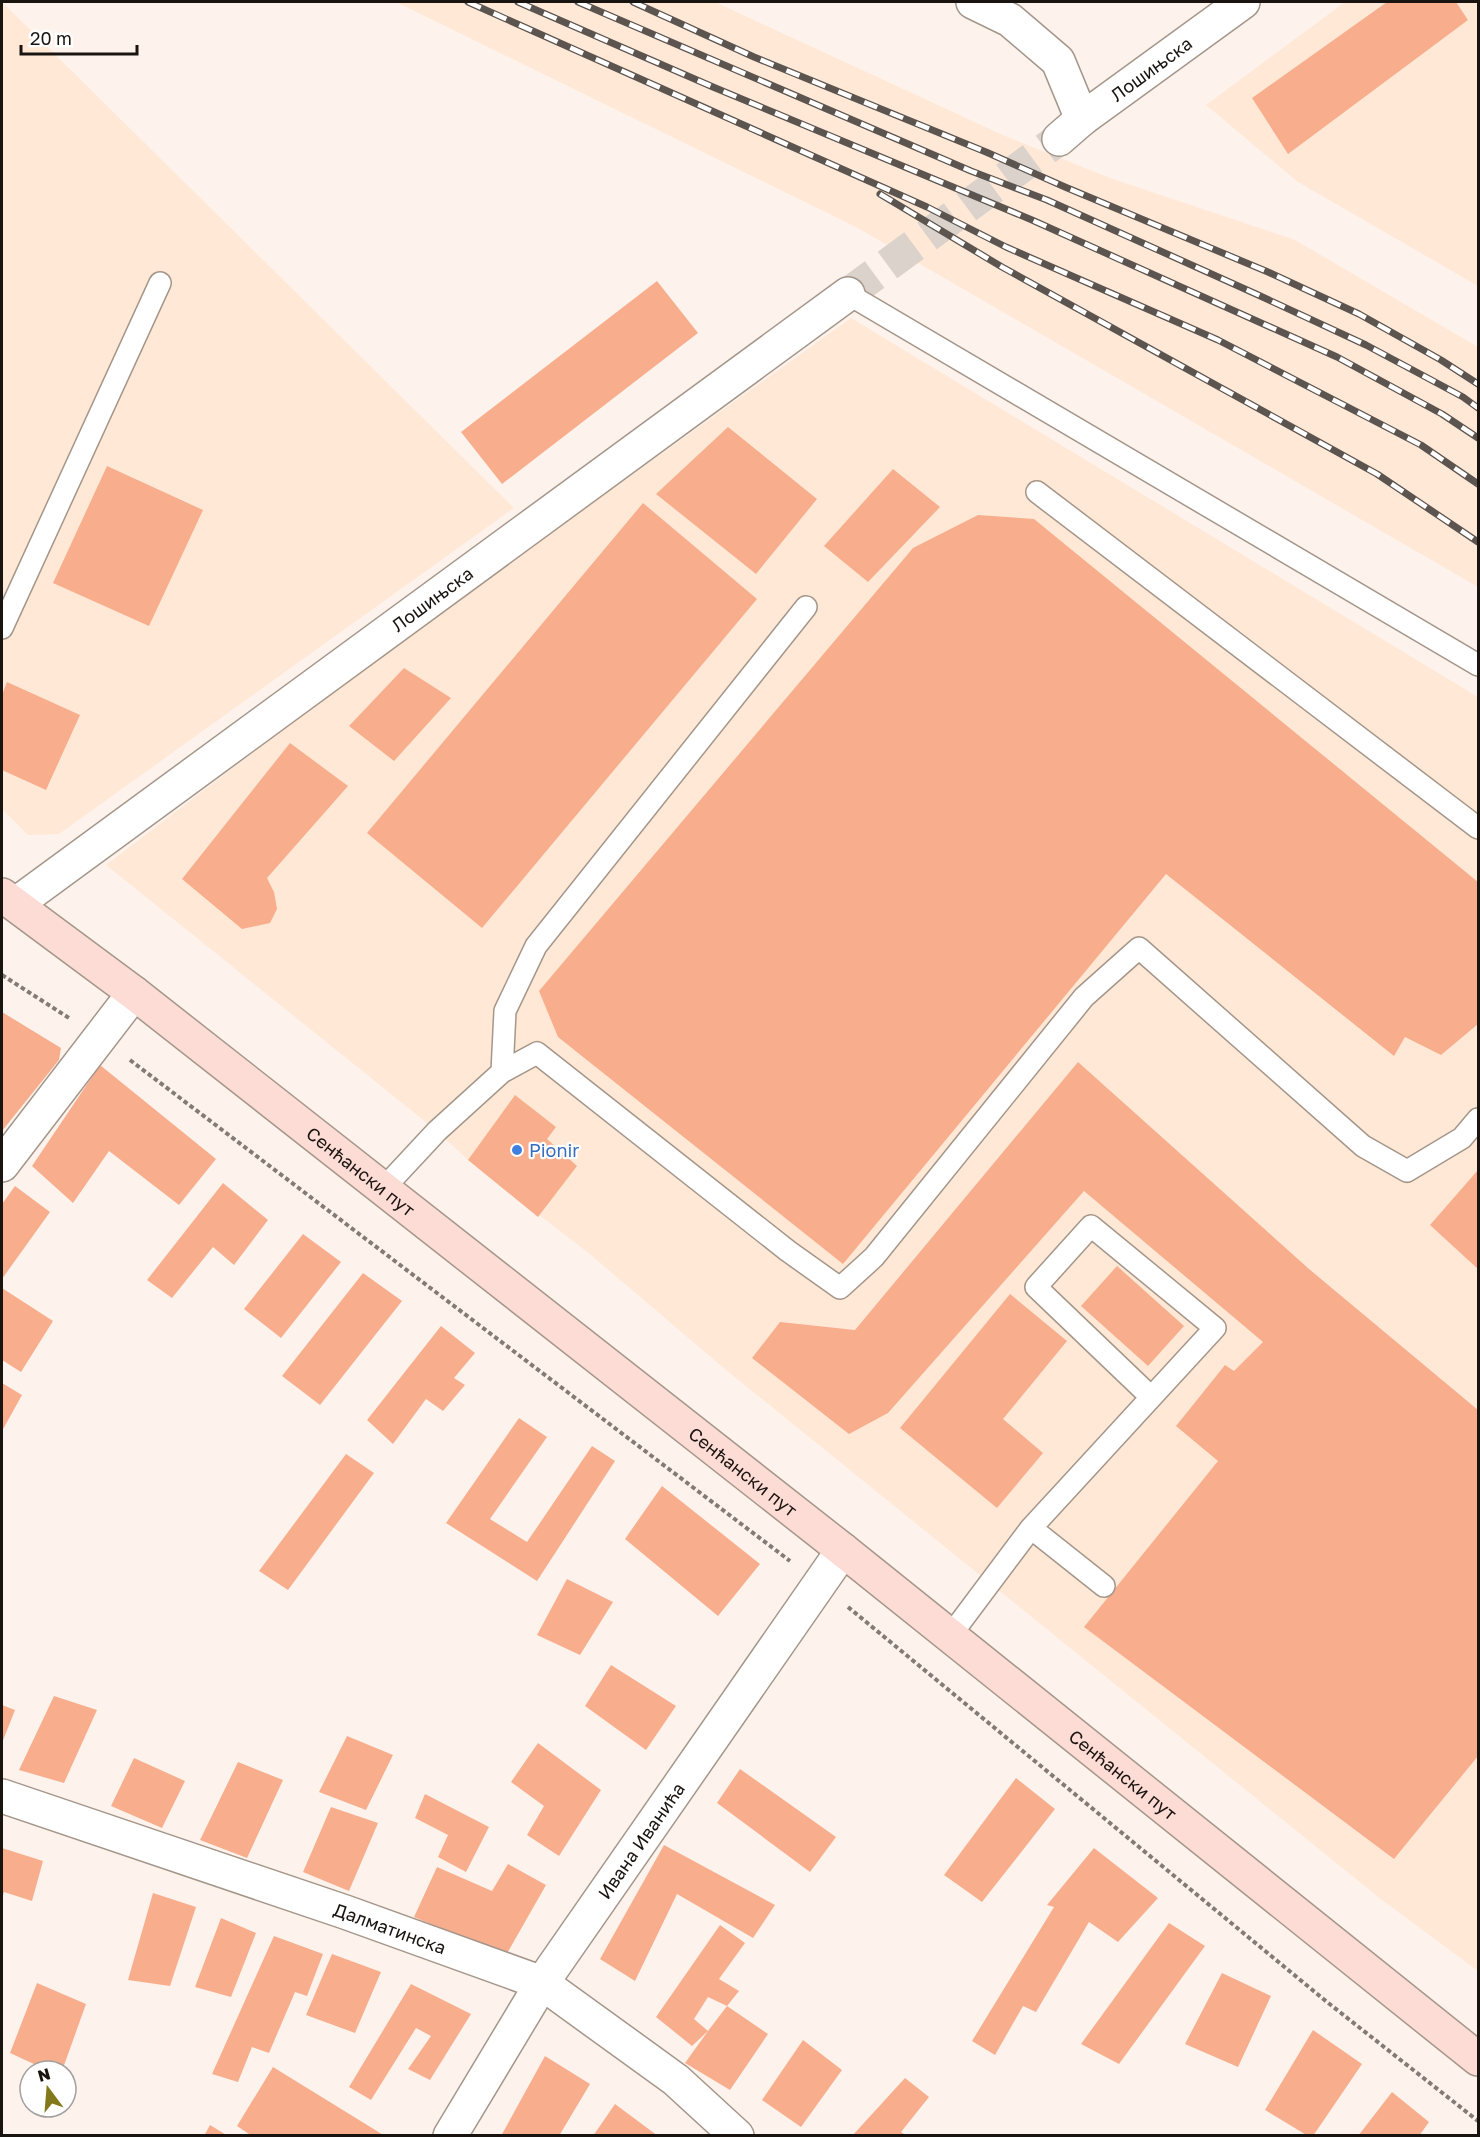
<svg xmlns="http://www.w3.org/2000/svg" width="1480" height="2137" font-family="'Golos Text',sans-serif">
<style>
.built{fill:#ffe8d6}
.building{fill:#f8ae8d}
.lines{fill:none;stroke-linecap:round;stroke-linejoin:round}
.tertiary-tunnel{stroke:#dbd2cb;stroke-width:33;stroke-dasharray:33 16;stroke-linecap:butt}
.service-casing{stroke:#a5968a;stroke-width:24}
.minor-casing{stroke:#a5968a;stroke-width:36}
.tertiary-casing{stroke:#a5968a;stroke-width:36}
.secondary-casing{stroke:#a5968a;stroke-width:36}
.path{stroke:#837b76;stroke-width:4;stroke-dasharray:4.5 3;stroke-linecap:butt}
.service{stroke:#fff;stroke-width:21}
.minor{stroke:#fff;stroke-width:33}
.tertiary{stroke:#fff;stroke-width:33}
.secondary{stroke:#fddcd5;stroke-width:33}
.rail-casing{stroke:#5b544f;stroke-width:7}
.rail{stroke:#fff;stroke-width:4.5;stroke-dasharray:14;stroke-linecap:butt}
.shop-dot{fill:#3f7fe0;stroke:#fff;stroke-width:2}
.labels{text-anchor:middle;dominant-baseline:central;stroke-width:4.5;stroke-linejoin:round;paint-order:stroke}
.street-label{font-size:18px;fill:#1a1410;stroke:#fff}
.shop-label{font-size:18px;fill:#366cbe;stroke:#fff;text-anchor:start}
</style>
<rect width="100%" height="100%" fill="#fdf3ec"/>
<path class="built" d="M2,2L514,508L59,834L28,835L2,809Z
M396,2H715L1005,136L1110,178L1295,240L1478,347V587L856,227Z
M1345,2H1478V286L1298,182L1206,105Z
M851,318L1478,697V1971L1382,1900L726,1370L591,1255L468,1160L437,1131L106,865L382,654Z"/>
<path class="building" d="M1387,2H1456L1468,20L1288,154L1252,98Z
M657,281L698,333L502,484L461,432Z
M728,427L817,499L756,574L656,494Z
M107,466L203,510L149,626L53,583Z
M893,469L940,507L868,582L824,546Z
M643,503L757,599L482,928L367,833Z
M978,515L1034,519L1478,882V1024L1441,1055L1405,1037L1394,1056L1166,874L843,1264L558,1037L539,991L913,548Z
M404,668L451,698L394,761L349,726Z
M7,682L80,715L46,790L2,770V695Z
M290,743L348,786L267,878L274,892L277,909L270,923L242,929L182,879Z
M2,1012L61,1048L59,1060L2,1131Z
M1078,1062L1309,1269L1478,1410V1756L1394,1859L1084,1627L1218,1461L1176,1426L1225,1365L1234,1371L1263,1342L1084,1191L888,1413L849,1434L752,1358L780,1322L855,1330Z
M100,1065L216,1159L179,1205L109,1151L73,1203L32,1166Z
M515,1095L556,1127L547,1139L577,1166L538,1217L468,1160Z
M1478,1170V1269L1430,1225Z
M223,1183L268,1220L234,1265L213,1247L172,1298L147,1280Z
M15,1186L50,1212L2,1279V1204Z
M303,1234L341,1262L281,1338L244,1309Z
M1117,1266L1184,1326L1148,1366L1081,1306Z
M363,1273L402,1301L320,1405L282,1376Z
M2,1288L53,1321L21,1372L2,1360Z
M1010,1294L1067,1341L1003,1419L1043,1453L997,1508L900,1428Z
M441,1326L475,1353L454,1378L465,1385L443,1411L426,1399L393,1444L367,1420Z
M2,1383L22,1395L2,1431Z
M519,1418L547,1437L490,1519L527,1542L592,1446L615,1461L537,1581L446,1523Z
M346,1454L374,1473L288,1590L259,1571Z
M662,1486L760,1564L718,1616L625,1539Z
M567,1579L613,1602L580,1655L537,1635Z
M611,1665L676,1706L646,1750L585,1706Z
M54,1696L97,1710L64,1783L19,1770Z
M2,1705L15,1710L2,1743Z
M347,1736L393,1755L366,1810L319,1792Z
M538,1743L601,1790L559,1856L527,1835L544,1806L511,1782Z
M134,1758L185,1781L162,1828L111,1806Z
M238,1762L283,1780L247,1858L200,1840Z
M740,1769L836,1837L810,1872L717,1803Z
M1016,1778L1055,1809L982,1902L944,1875Z
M425,1794L489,1827L466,1872L438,1857L448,1835L415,1818Z
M331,1807L378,1823L349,1891L303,1872Z
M664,1845L775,1905L753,1938L677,1894L635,1981L600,1959Z
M2,1848L43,1861L32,1901L4,1892L2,1899Z
M1094,1848L1158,1898L1118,1942L1089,1922L1036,2012L1023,2006L995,2055L972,2041L1054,1907L1047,1905Z
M508,1864L546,1885L505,1957L466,1939L414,1917L437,1867L492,1891Z
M153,1893L196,1907L170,1986L128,1980Z
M221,1918L256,1933L231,1997L195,1987Z
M1169,1923L1205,1946L1119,2064L1081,2044Z
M720,1925L745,1943L719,1979L739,1991L727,2006L708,1997L694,2019L708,2031L727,2006L768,2034L730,2090L685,2063L708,2031L692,2046L656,2017Z
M274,1936L323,1954L307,1996L295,1992L269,2053L252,2047L238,2082L212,2074Z
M332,1954L381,1972L355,2033L306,2015Z
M1222,1973L1271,1996L1238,2067L1185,2044Z
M37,1983L86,2004L62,2071H49L10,2053Z
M411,1984L471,2014L430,2080L408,2069L431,2036L416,2028L371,2100L349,2087Z
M1313,2030L1362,2064L1313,2136H1308L1265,2110Z
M803,2040L842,2070L801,2127L762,2100Z
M545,2056L590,2084L559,2136H501Z
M273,2067L385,2136H252L237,2126Z
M905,2078L929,2097L901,2132L907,2136H852Z
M1392,2092L1429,2122L1419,2136H1358Z
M615,2104L658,2136H593Z
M210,2125L228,2136H204Z"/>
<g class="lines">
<path class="tertiary-tunnel" d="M848,294L1059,139"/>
<defs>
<path id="service" d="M848,294L1478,665
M1037,492L1478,828
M2,628L160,283
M502,1072L505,1011L536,946L806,607
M383,1189L437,1131L502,1072L537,1053L788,1251L840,1288L874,1257L1084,997L1139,948L1363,1146L1407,1171L1462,1138L1478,1119
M1031,1528L1104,1586
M950,1636L1031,1528L1215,1328L1091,1226L1036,1287L1151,1397"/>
<g id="minor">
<path d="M2,1165L134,993"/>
<path id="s1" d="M2,1796L345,1912L542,1983L676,2080L737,2136"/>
<path id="s2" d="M450,2136L542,1983L843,1550"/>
</g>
<g id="tertiary">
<path d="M973,2L1010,20L1058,61L1082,119"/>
<path id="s3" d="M1059,139L1082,119L1243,2"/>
<path id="s4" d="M16,904L848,294"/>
</g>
<g id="secondary">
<path id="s5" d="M2,895L134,993L843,1550L1478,2059"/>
</g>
</defs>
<use href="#service" class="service-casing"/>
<use href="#minor" class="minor-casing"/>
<use href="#tertiary" class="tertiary-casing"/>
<use href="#secondary" class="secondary-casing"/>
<path class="path" d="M2,975L69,1018
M130,1060L790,1561
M848,1607L1327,2002L1478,2121"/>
<use href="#service" class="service"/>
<use href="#minor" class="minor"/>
<use href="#tertiary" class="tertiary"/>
<use href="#secondary" class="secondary"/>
<defs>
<path id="rail" d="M468,2L927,207L1006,247L1218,340L1421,445L1478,484
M518,2L713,87L1032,220L1337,357L1442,414L1478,438
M578,2L971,171L1047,200L1256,294L1366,345L1463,397L1478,408
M633,2L754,57L986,152L1065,187L1268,272L1359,314L1441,360L1478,384
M880,194L1002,267L1377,474L1478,542"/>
</defs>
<use href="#rail" class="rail-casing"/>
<use href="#rail" class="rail"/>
</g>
<circle class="shop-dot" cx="517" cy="1150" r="6"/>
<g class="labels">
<g class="street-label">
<text stroke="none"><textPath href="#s3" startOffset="116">Лошињска</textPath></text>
<text stroke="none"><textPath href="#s4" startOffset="516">Лошињска</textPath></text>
<text stroke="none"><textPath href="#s5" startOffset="453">Сенћански пут</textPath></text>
<text stroke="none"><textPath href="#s5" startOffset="939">Сенћански пут</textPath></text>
<text stroke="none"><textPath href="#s5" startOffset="1425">Сенћански пут</textPath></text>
<text stroke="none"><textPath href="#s2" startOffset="352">Ивана Иванића</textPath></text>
<text stroke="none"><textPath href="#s1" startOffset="410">Далматинска</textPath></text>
</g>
<g class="shop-label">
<text x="529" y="1150">Pionir</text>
</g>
</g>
<rect width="1480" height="2137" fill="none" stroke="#1a1410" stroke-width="6"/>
<g transform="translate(48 2089) rotate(344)"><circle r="28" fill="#ffffff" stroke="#a3a19f" stroke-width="1.5"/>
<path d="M0-4.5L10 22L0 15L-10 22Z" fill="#83781c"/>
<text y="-9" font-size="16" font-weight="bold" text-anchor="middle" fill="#1a1410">N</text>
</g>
<path d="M21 45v9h116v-9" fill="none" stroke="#1a1410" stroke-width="3"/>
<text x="30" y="45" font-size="18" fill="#1a1410" stroke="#ffffff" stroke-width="4.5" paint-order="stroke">20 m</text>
</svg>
